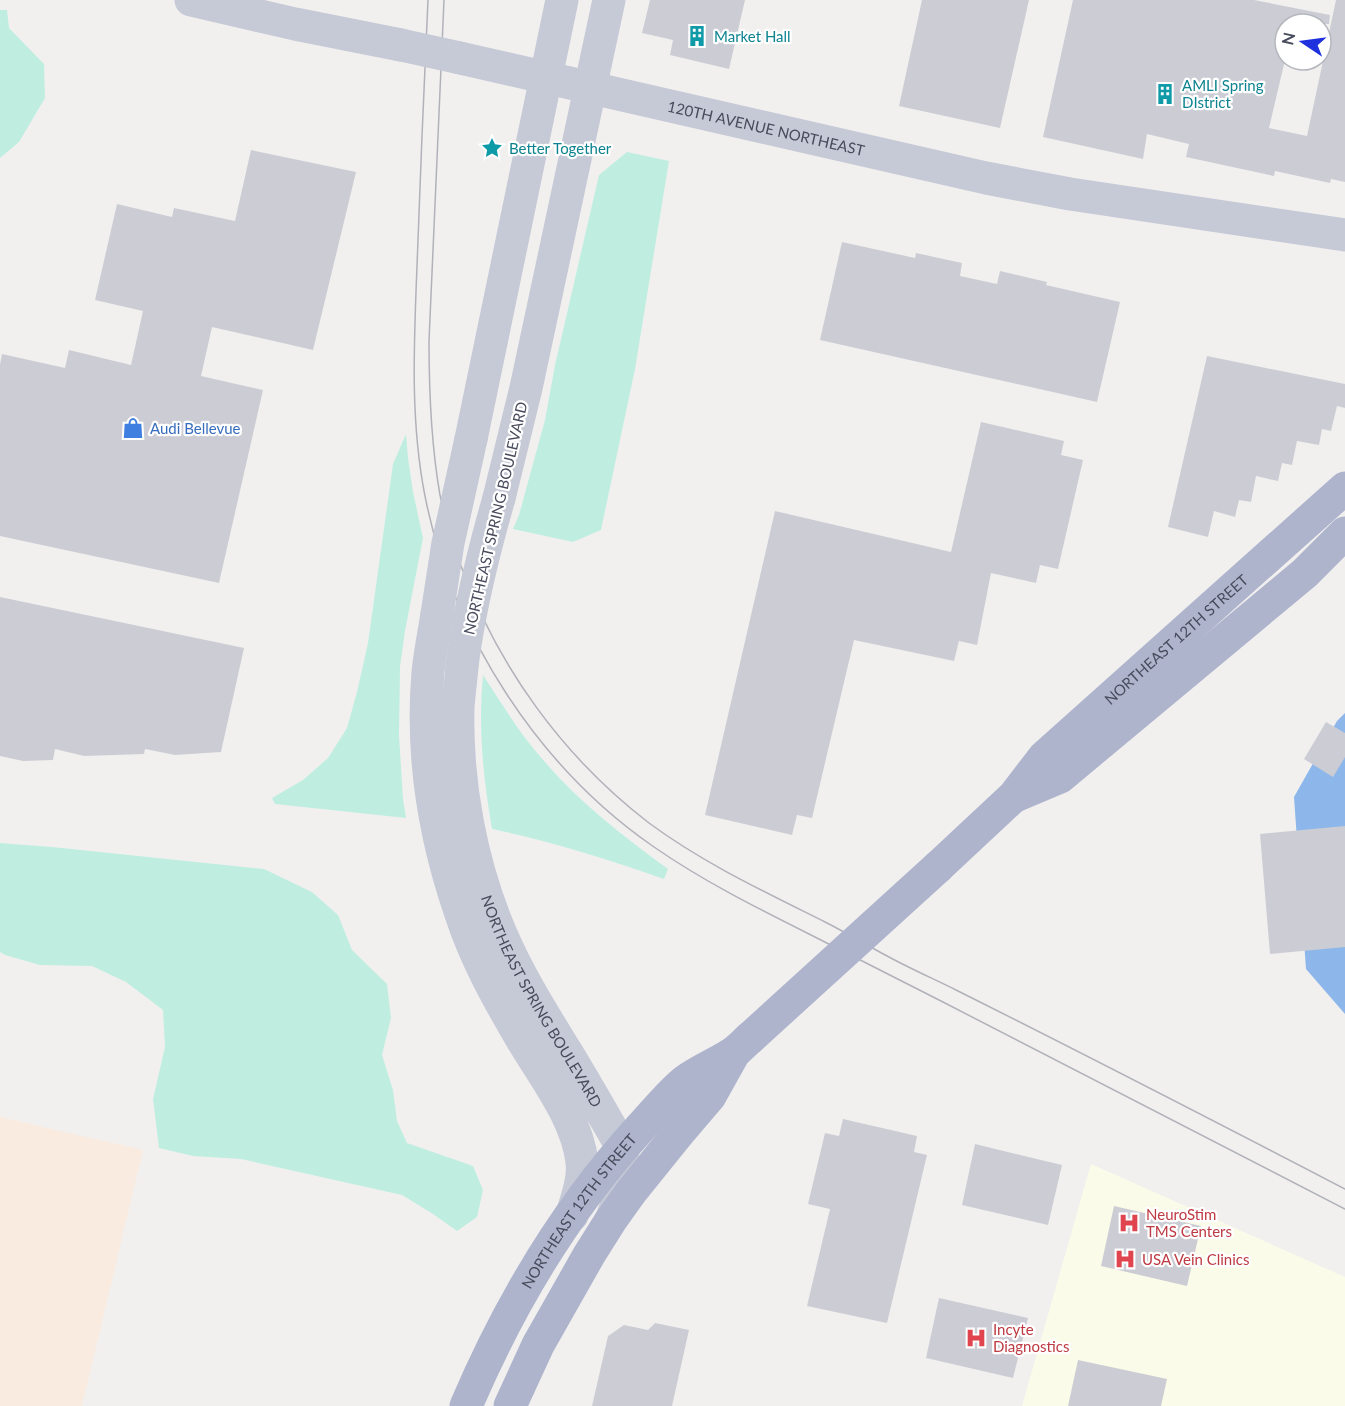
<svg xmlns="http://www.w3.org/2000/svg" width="1345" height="1406" font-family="Lato,sans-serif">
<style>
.commercial{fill:#fbfbe9}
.medical{fill:#faebe0}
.green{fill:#bfeee1}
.water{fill:#8db7ea}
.building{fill:#cccdd4}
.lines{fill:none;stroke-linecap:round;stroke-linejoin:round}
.minor{stroke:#c6c9d6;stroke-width:33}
.major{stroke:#afb4cd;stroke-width:33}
.tram{stroke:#b1b2b9;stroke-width:1.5}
.minor-bridge{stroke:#c6c9d6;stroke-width:33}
.major-bridge{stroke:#afb4cd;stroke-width:33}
.labels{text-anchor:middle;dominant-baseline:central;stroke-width:4.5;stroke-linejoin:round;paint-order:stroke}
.culture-label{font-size:15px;fill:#0d838f;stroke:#fff;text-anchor:start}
.street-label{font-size:15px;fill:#474b5c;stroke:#fff}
.shop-label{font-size:15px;fill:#366cbe;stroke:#fff;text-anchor:start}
.health-label{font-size:15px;fill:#be3a42;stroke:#fff;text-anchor:start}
</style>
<rect width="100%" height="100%" fill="#f1f0ef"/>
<path class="commercial" d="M1091,1164L1345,1277V1406H1022Z"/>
<path class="medical" d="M0,1117L143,1150L82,1406H0Z"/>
<path class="green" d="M0,10H7L9,28L44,64L45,98L19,142L0,158Z
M627,152L669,161L635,369L601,530L573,542L513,529L519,515L545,420L555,365L599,175Z
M406,434L408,458L413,492L423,538L405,631L400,667L399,735L403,799L406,818L275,804L272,798L303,780L328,758L347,728L357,692L368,643L393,464Z
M483,675C502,704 520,734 544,761C580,803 623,836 668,869L664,879C607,859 551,841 492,829C483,777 478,727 483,675Z
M0,843L52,847L264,869L312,892L338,915L352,950L387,984L391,1018L382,1055L393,1090L397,1121L407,1143L473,1166L483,1190L477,1217L457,1231L433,1214L402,1195L241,1159L193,1156L159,1148L153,1099L165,1047L163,1010L126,982L92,966L40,965L5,955L0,952Z"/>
<path class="water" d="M1345,713V1014L1306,969L1294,797L1337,721Z"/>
<path class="building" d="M650,0H745L729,69L670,55L673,40L642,33Z
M922,0H1029L1000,128L899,106Z
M1073,0H1254L1330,15L1329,24H1285V60L1269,128L1307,136L1336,0H1345V182L1331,179L1330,183L1275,171L1274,176L1186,157L1189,144L1147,134L1143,159L1043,137Z
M251,150L356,172L313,350L212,327L201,376L263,390L219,583L0,536V365L2,354L65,368L69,350L131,365L143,311L95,300L117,204L172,217L174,208L235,221Z
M842,242L915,258L916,253L962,263L960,276L997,284L1000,271L1047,282L1046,285L1120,302L1097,402L820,340Z
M1207,356L1345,384V408L1337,406L1331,431L1322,429L1319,445L1297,441L1292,465L1282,463L1278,481L1256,476L1251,502L1239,500L1235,517L1214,511L1208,537L1168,527Z
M981,422L1064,441L1061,455L1083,460L1058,569L1040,565L1036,583L991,573L977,645L959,641L954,661L854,640L812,818L797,815L792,835L705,815L775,511L951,552Z
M0,597L244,648L221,752L175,755L145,749L144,754L84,756L55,749L53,760L23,761L0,756Z
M1326,722L1345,733V757L1333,777L1304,759Z
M1345,826V947L1270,954L1260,834Z
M843,1119L917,1136L914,1152L927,1155L887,1323L807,1306L830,1209L808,1204L825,1133L839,1136Z
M975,1144L1062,1165L1048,1225L962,1205Z
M1114,1206L1201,1226L1187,1286L1101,1266Z
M939,1298L1028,1318L1013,1378L926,1358Z
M655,1323L689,1330L672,1406H592L608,1336L624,1325L648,1330Z
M1078,1360L1167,1379L1161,1406H1068Z"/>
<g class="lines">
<g class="minor">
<path d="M191,0L295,24L401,45"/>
<path id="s1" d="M460,58L986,178L1070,194L1345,235"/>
<path d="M471,439L562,0"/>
<path d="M499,498L526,388L609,0"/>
<path d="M437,614C434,633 430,653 428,672C421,754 434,836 461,914C475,957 497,997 520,1036C542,1074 577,1117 582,1162C584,1180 577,1197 572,1215"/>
<path id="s2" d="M462,666C461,680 459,693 458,707C456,783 471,864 501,934C519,976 543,1014 567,1053C586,1084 604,1116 622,1147C625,1174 621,1193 612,1218"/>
</g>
<g class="major">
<path d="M1015,796L1060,777L1305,573L1345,533"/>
<path id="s3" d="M938,867L1014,796L1044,757L1345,488"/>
<path id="s4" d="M466,1406C509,1305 567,1208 641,1127C655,1112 669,1094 685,1081C700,1070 718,1063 733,1053C739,1049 744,1043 750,1038"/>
<path d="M510,1406L538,1345L589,1255L611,1220L631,1192L681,1130L710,1096L734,1053"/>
</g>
<path class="tram" d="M428,0C424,89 420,177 417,266C414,343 410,420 425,496C452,634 538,767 654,847C703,881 757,908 811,935C854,957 898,979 941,1001C1076,1070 1211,1139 1345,1209
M444,0L429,341C429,392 431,444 440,495C445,519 453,543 461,566C498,667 563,757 649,823C703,863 765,892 825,922C847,933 868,946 889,957C911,969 934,979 956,990C1086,1055 1216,1122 1345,1189"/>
<path class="minor-bridge" d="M401,45L460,58
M437,614L448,543L471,439
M462,666C469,609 483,554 499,498"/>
<path class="major-bridge" d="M750,1038L938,867"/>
</g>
<defs>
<symbol id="building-bare" viewBox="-9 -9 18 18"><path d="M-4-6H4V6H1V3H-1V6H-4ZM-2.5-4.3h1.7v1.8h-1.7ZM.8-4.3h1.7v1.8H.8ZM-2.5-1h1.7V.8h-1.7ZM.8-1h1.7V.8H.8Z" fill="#0f9aa8" stroke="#fff" stroke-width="2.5" paint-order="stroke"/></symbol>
<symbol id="sight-bare" viewBox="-9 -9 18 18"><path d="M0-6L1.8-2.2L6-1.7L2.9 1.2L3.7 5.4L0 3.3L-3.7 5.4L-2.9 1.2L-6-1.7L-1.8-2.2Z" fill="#0f9aa8" stroke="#fff" stroke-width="2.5" paint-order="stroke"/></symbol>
<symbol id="shop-bare" viewBox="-9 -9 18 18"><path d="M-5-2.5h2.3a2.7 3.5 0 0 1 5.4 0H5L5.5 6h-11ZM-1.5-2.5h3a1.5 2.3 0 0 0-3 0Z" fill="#3f7fe0" stroke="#fff" stroke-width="2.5" paint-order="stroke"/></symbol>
<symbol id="hospital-bare" viewBox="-9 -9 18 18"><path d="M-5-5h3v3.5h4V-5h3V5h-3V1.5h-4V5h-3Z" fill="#e0444e" stroke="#fff" stroke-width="2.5" paint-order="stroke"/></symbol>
</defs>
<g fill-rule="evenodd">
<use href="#building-bare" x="682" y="21" width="30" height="30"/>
<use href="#building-bare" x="1150" y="79" width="30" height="30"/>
<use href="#sight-bare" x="477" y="133" width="30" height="30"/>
<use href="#shop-bare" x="118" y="413" width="30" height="30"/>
<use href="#hospital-bare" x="1114" y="1208" width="30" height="30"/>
<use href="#hospital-bare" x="1110" y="1244" width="30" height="30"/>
<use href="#hospital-bare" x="961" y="1323" width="30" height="30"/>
</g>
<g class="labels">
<g class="culture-label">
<text x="714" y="36">Market Hall</text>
<text x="1182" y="85">AMLI Spring<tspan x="1182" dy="17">DIstrict</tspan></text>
<text x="509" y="148">Better Together</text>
</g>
<g class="street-label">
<text stroke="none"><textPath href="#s1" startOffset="314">120TH AVENUE NORTHEAST</textPath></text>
<text transform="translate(495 518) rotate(-77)">NORTHEAST SPRING BOULEVARD</text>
<text stroke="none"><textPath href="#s3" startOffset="330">NORTHEAST 12TH STREET</textPath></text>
<text stroke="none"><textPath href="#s2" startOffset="352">NORTHEAST SPRING BOULEVARD</textPath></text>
<text stroke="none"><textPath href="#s4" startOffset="226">NORTHEAST 12TH STREET</textPath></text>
</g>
<g class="shop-label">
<text x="150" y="428">Audi Bellevue</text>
</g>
<g class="health-label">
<text x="1146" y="1214">NeuroStim<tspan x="1146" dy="17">TMS Centers</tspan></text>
<text x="1142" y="1259">USA Vein Clinics</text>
<text x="993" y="1329">Incyte<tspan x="993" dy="17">Diagnostics</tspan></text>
</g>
</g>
<g transform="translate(1303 42) rotate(283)"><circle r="28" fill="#ffffff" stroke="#b5b7be" stroke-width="1.5"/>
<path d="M0-4.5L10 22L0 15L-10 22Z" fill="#1e31dd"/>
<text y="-9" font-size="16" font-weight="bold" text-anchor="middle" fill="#474b5c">N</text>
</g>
</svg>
